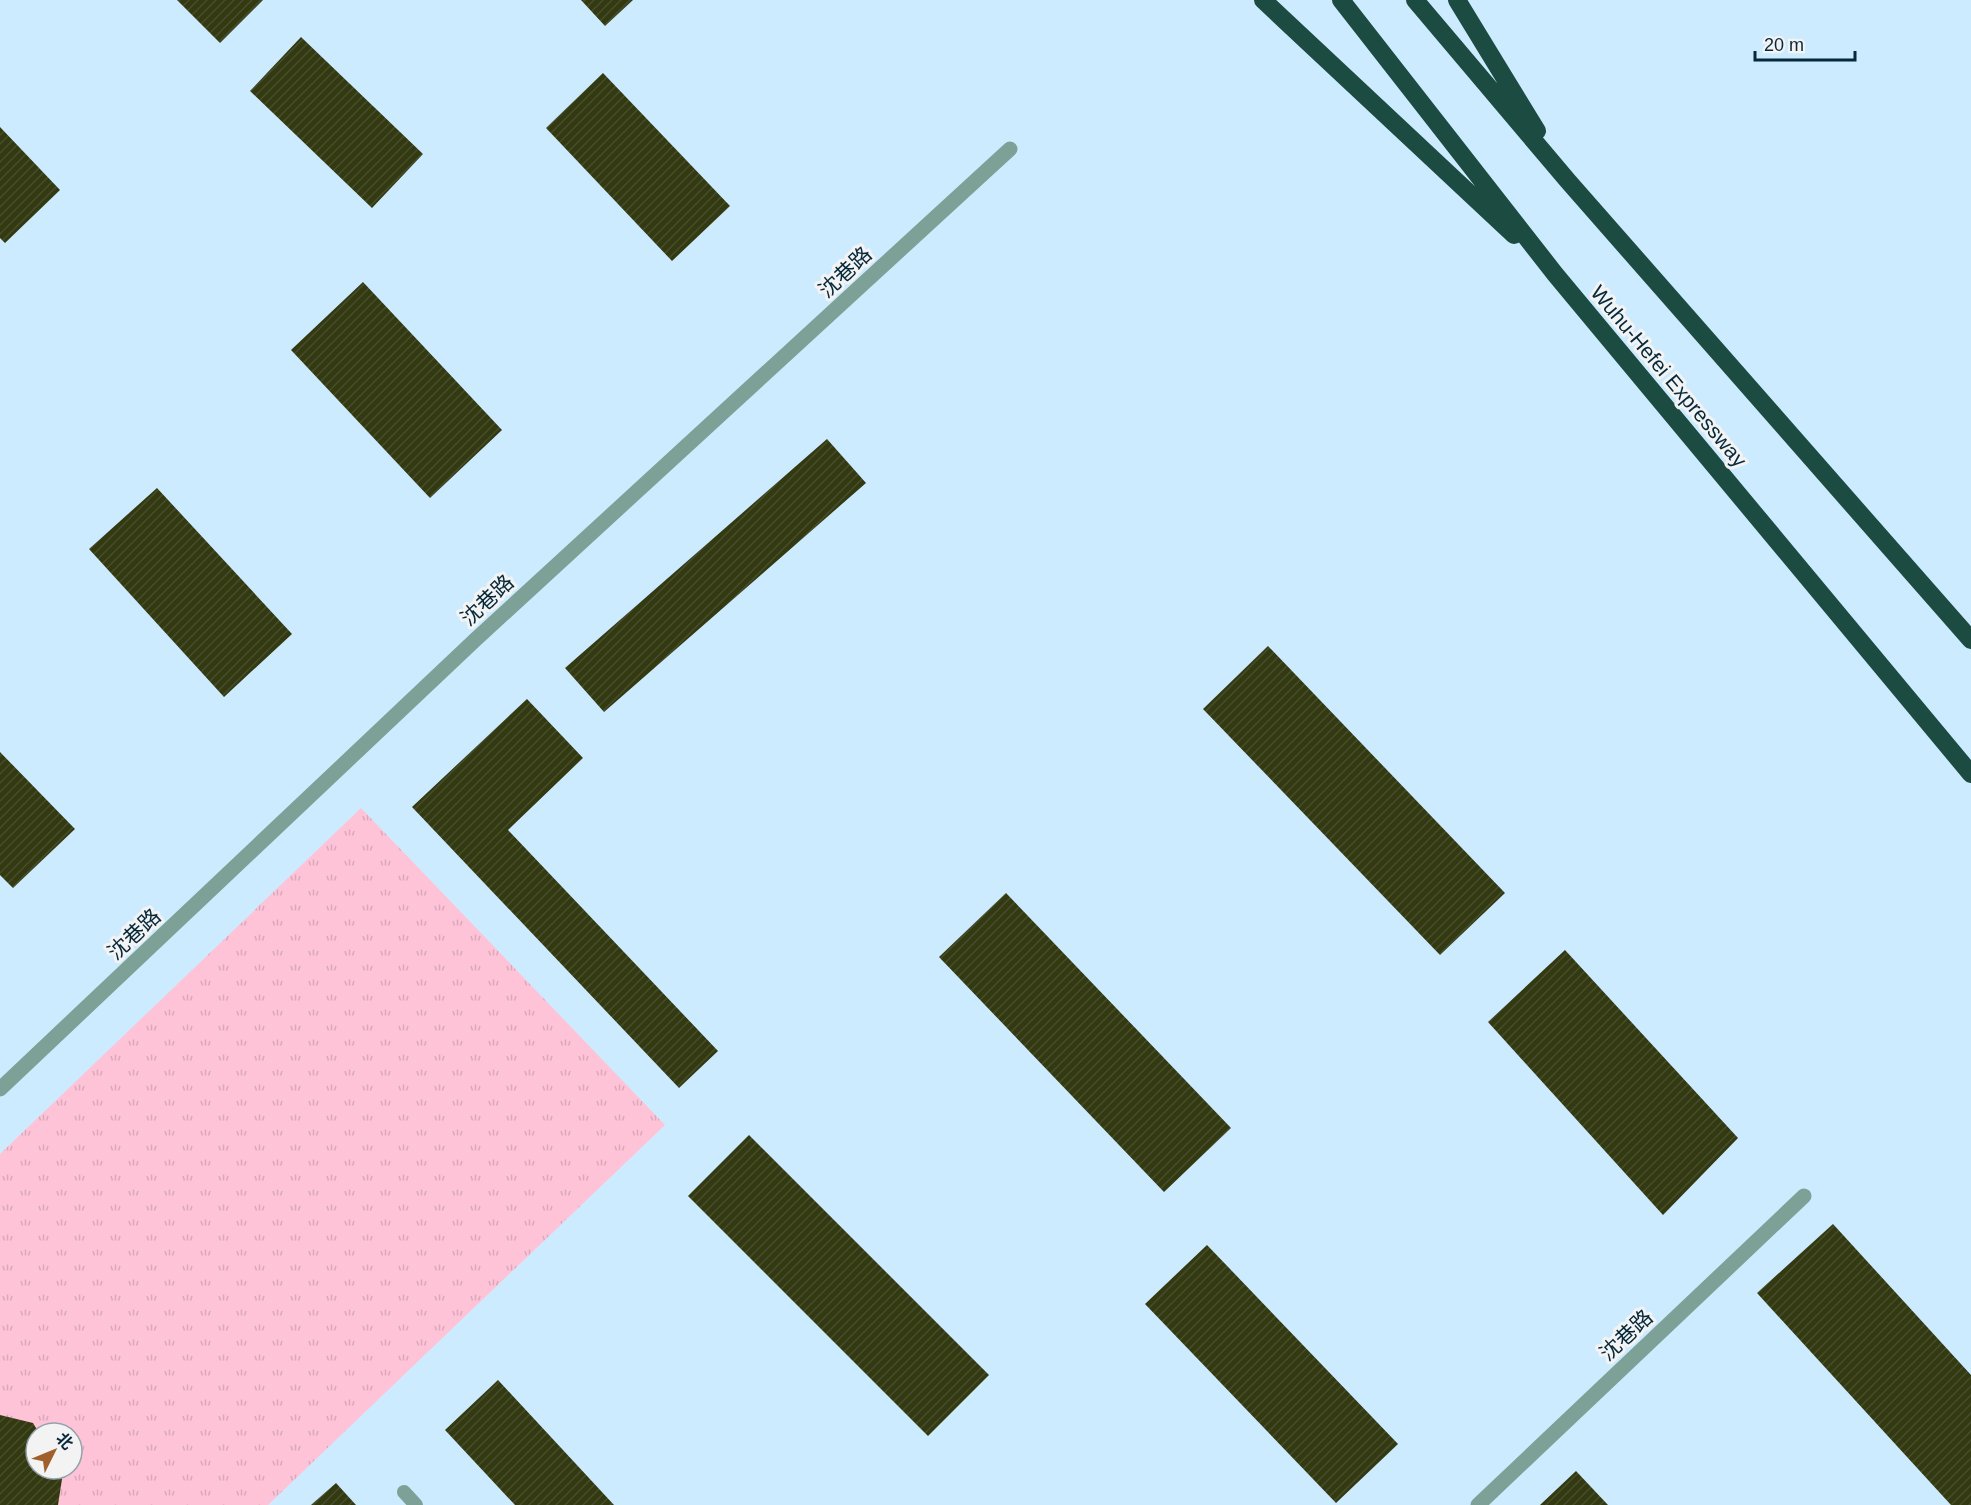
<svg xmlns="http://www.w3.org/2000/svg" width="1971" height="1505" font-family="Helvetica,'Noto Sans SC',sans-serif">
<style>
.grass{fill:url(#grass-tufts);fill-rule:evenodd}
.building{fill:url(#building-hatch)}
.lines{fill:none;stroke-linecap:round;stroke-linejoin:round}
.service{stroke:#7da097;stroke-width:14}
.tertiary{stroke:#7da097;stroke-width:15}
.motorway{stroke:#1b4b41;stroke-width:18}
.labels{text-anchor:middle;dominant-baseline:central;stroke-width:6;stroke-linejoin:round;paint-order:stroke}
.street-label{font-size:21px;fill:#05283a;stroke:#f3f3f3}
</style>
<defs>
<pattern id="grass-tufts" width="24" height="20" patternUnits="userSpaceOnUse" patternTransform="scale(1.5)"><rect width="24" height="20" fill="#ffc3d8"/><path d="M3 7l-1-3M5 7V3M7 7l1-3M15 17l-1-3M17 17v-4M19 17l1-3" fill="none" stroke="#d9a8ba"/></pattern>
<pattern id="building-hatch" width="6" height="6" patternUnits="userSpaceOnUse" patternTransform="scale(1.5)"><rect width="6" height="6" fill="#333910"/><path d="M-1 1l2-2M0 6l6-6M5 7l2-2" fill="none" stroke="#464d2b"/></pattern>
</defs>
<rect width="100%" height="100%" fill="#cdebfe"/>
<path class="grass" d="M361,808L665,1125L268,1505H0V1154ZM36,1433H72V1469H36Z"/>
<path class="building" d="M177,0H263L220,43Z
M581,0H633L605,26Z
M301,37L423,154L372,208L250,91Z
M603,73L730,206L672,261L546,128Z
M0,127L60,190L5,243L0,238Z
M363,282L502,430L430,498L291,350Z
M827,439L866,483L604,712L565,668Z
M157,488L292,634L224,697L89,549Z
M1268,646L1505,893L1440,955L1203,709Z
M527,699L583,758L508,830L718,1051L679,1088L412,807Z
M0,752L75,829L13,888L0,875Z
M1006,893L1231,1128L1164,1192L939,957Z
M1565,950L1738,1138L1663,1215L1488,1022Z
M749,1135L989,1375L928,1436L688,1196Z
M1833,1224L1971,1375V1505H1951L1757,1293Z
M1207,1245L1398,1444L1336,1503L1145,1304Z
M498,1380L614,1505H515L445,1430Z
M0,1415L33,1423L39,1433H36V1469H57L62,1479L58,1505H0Z
M1576,1471L1608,1505H1540Z
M336,1483L356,1505H311Z"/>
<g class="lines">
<path class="service" d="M404,1492L416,1505"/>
<path class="tertiary" d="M0,1089L475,640L1010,149
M1478,1505L1804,1196"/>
<path class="motorway" d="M1263,0L1514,235
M1341,0L1555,274L1971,774
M1415,0L1568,181L1971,640
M1457,0L1537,131"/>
</g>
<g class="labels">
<g class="street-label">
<text transform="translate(845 272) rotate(-43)">沈巷路</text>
<text transform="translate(1669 376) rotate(50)">Wuhu-Hefei Expressway</text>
<text transform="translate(487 600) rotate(-43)">沈巷路</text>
<text transform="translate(134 934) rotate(-43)">沈巷路</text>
<text transform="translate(1626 1335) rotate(-43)">沈巷路</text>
</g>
</g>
<g transform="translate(54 1451) rotate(47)"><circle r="28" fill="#f3f3f3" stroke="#94a2a9" stroke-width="1.5"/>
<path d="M0-4.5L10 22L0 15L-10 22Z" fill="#a15f2b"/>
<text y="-9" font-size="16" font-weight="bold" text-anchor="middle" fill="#05283a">北</text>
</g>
<path d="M1755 51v9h100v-9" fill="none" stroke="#05283a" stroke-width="3"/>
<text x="1764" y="51" font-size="18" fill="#05283a" stroke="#f3f3f3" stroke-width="4.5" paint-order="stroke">20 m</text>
</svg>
